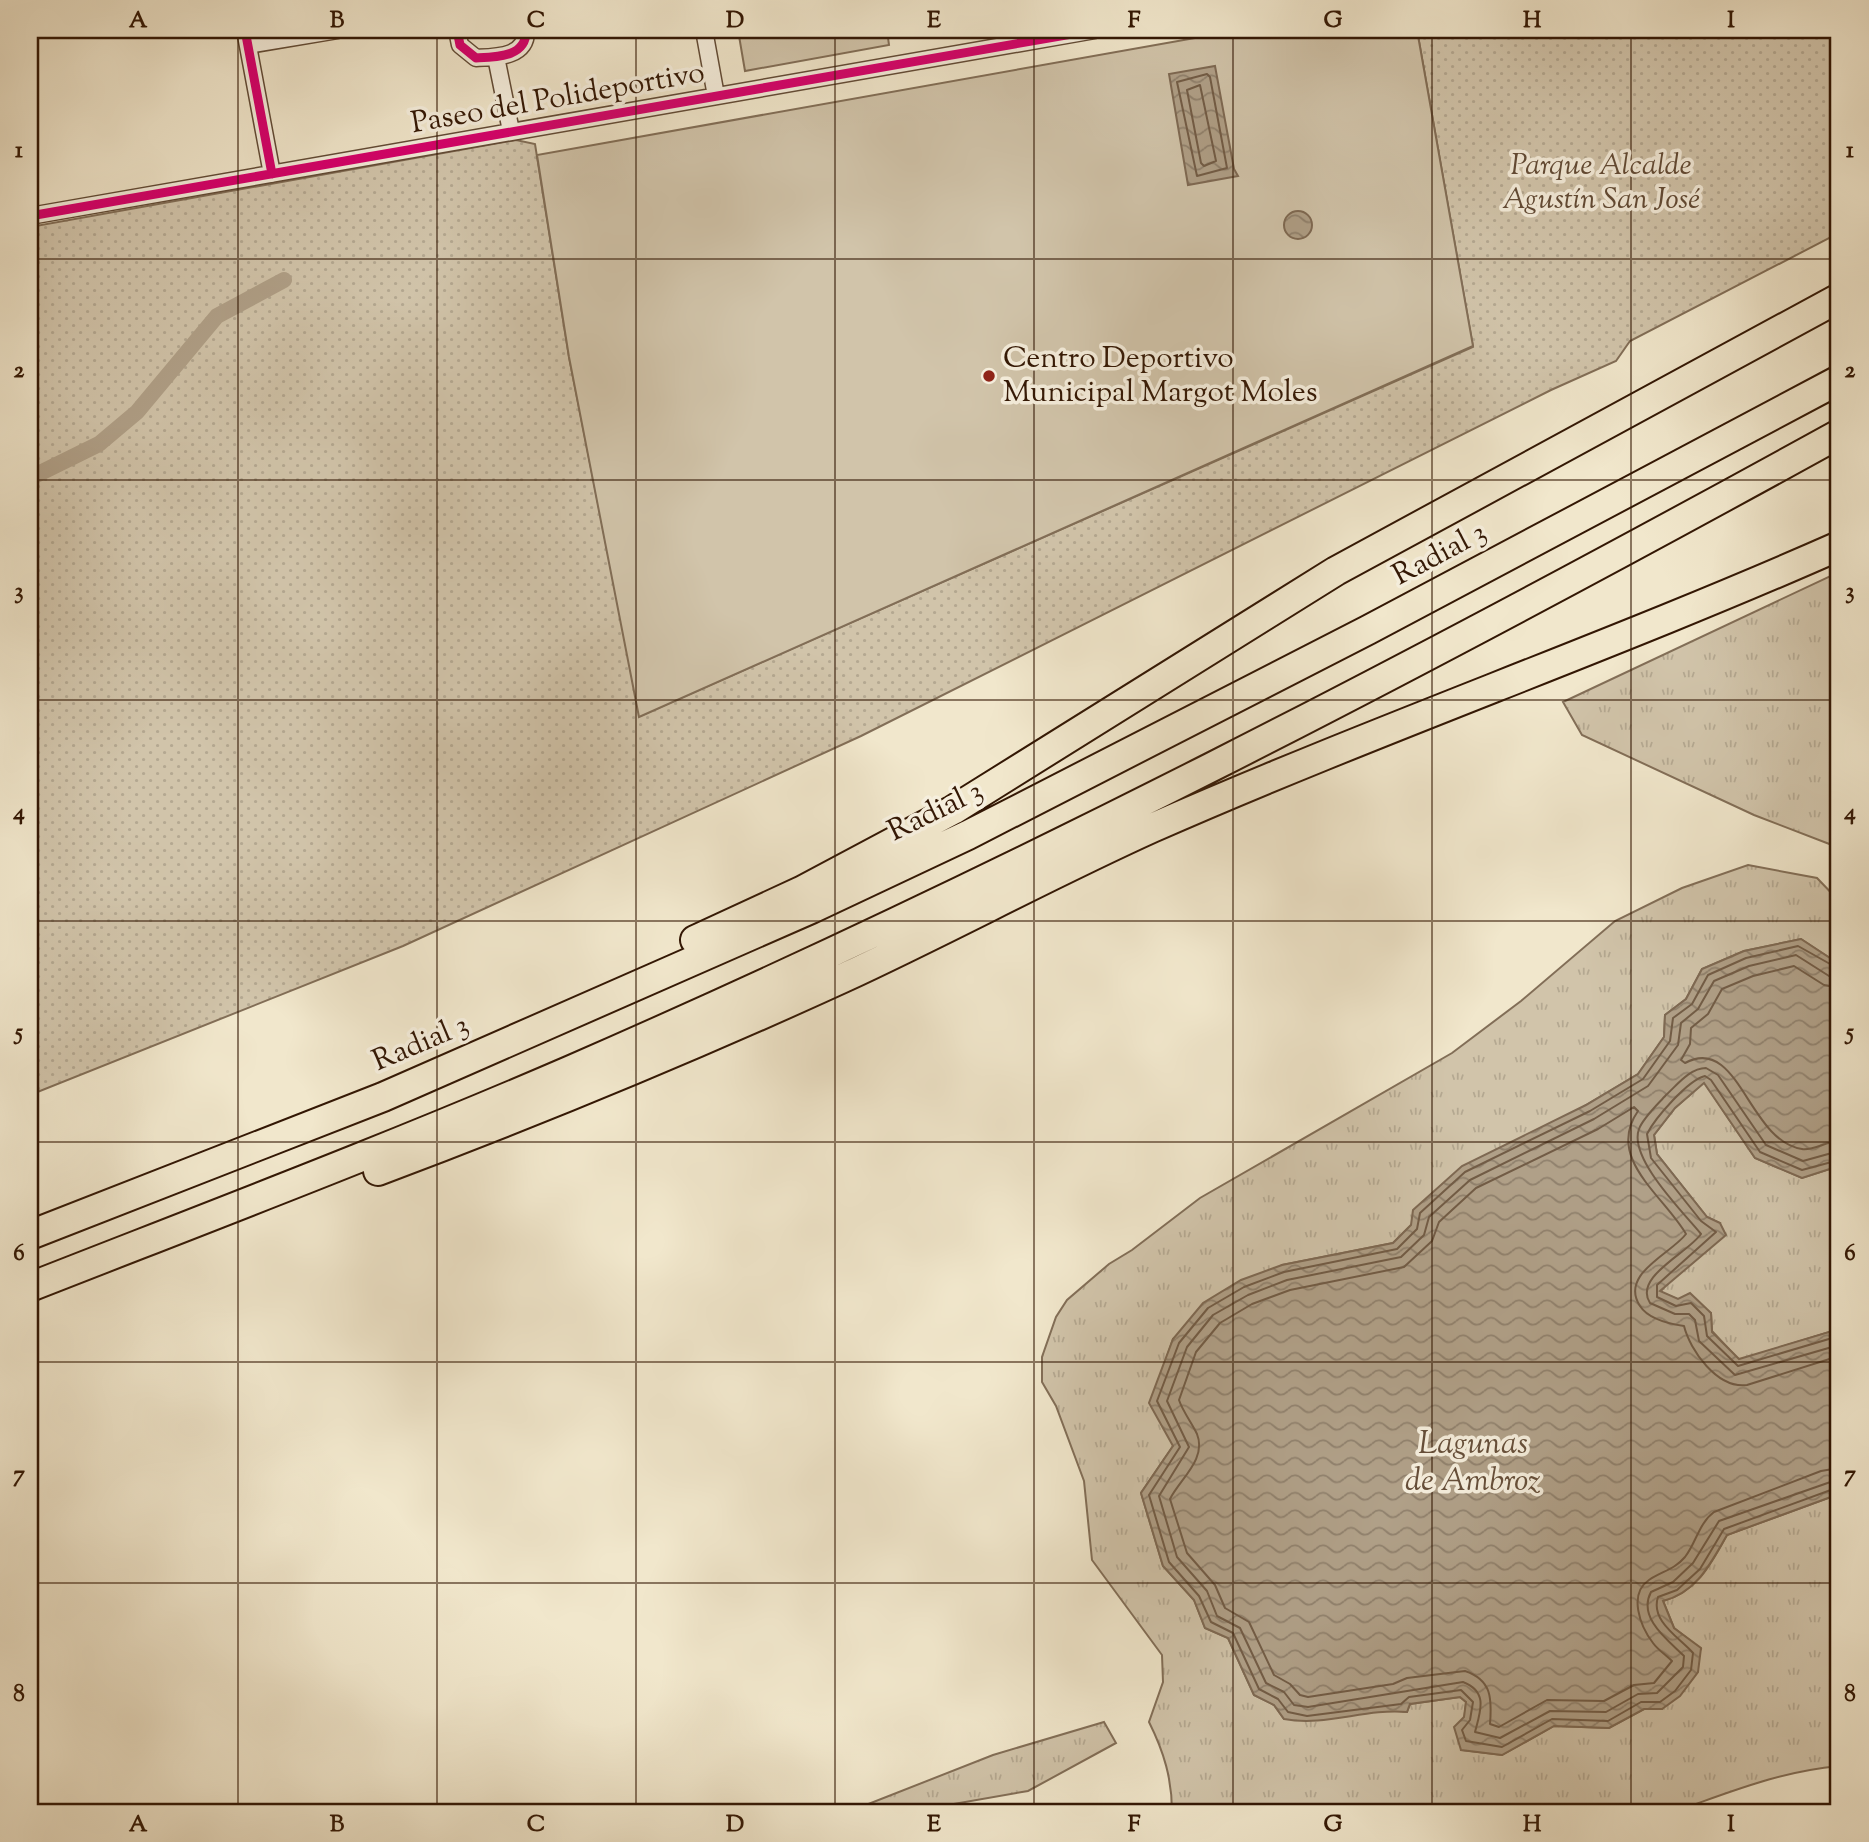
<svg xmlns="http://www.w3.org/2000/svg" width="1869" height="1842" font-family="'Sorts Mill Goudy',serif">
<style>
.grass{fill:url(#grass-tufts);stroke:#826e57;stroke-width:2}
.park{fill:url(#park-dots);stroke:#826e57;stroke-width:2}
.pitch{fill:#d1c4aa;stroke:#826e57;stroke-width:2}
.water{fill:url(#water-waves);stroke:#7e6953;stroke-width:2}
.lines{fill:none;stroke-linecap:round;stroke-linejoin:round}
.shore{stroke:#725c46;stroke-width:2}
.canal{stroke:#b0a088;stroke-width:16}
.street-casing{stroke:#624b36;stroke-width:19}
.highway-casing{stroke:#331704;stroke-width:32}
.street{stroke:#f6efde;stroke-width:16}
.highway{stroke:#f1e7cc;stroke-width:28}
.cycleway-casing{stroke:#f6efde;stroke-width:13}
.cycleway{stroke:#d6006c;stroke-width:9}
.grid{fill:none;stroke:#331704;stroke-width:2;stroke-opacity:0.55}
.poi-dot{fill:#8f2418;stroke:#f6efde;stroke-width:2.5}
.labels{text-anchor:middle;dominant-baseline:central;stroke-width:7;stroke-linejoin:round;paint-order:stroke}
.street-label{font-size:30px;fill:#331704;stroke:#f6efde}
.park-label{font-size:30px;font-style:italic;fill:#624b36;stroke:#f6efde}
.poi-label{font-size:30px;fill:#331704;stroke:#f6efde;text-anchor:start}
.water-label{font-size:32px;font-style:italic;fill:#654e39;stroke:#f6efde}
.neatline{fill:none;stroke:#331704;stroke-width:2.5}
.grid-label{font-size:23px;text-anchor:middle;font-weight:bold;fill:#331704}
</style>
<defs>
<pattern id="grass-tufts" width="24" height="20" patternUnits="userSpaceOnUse" patternTransform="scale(1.75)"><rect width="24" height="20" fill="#d1c4aa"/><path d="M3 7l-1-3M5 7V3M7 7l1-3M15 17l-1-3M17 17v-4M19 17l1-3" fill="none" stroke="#b4a891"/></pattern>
<pattern id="park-dots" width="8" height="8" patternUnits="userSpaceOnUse" patternTransform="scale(1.75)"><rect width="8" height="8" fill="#d1c4aa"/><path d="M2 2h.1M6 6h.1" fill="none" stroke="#b4a891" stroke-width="1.8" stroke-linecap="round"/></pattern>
<pattern id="water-waves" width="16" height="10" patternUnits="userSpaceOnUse" patternTransform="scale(1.75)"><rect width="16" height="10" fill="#b0a088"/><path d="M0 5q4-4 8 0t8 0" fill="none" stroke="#90816d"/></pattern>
</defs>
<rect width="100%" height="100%" fill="#f1e7cc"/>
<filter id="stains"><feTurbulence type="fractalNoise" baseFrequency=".00286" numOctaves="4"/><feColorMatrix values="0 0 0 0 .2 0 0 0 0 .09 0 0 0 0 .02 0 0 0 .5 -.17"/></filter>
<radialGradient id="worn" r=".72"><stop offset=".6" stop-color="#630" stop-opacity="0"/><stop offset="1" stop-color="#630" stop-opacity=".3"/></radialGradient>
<path class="grass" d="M1839,572V838L1832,845L1754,815L1582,735L1563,702Z
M1748,865L1817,878L1839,901V964L1801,939L1744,951L1702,969L1686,999L1665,1015L1664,1037L1638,1074L1586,1105L1411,1225L1393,1243L1282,1265L1173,1339L1163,1368L1173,1446L1141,1493L1163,1566L1194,1600L1205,1628L1228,1638L1254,1695L1274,1705L1284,1719L1390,1710L1407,1712L1410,1704L1460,1697L1466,1702L1461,1750L1502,1755L1554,1726L1609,1728L1644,1709H1662L1701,1649L1674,1628L1663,1601C1697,1592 1711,1564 1727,1535L1839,1494V1766C1777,1772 1731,1792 1673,1812H1172C1172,1779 1164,1752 1149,1722L1163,1682L1162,1655L1092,1560L1084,1481L1056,1406L1042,1382V1357L1056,1317L1067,1300L1109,1264L1132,1250L1200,1198L1452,1053L1521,1001L1615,921L1682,888Z
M1704,1082L1755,1158L1802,1178L1839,1166V1329L1739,1360L1712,1331L1711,1313L1660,1292L1720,1223L1707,1217L1657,1154L1654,1135L1675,1108Z
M1104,1722L1116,1743L1028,1791L908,1812H848L993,1755Z"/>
<path class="park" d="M1417,30H1839V233L1630,341L1616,361L1551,390L861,736L403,946L30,1095V227L516,140L535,144L569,357L640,716L1473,347Z"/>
<path class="pitch" d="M738,30H887L889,45L745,71Z
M1240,30H1417L1473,346L639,717L569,357L537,155Z"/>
<path class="water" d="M1215,66L1234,169L1238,176L1188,185L1169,74Z
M1284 225a14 14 0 1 1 28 0a14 14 0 1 1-28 0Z
M1801,939L1839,964V1166L1802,1178L1755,1158L1704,1083L1675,1108L1654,1135L1657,1154L1707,1217L1720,1223L1726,1235L1660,1291L1678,1299L1690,1293L1711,1313L1712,1332L1739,1359L1839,1329V1494L1727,1535C1710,1564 1697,1592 1663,1601L1674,1628L1701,1648L1698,1672L1680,1696L1662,1709H1644L1609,1728L1554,1726L1502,1755L1461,1750L1454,1727L1464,1717L1466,1702L1460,1697L1410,1704L1407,1712C1365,1708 1326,1727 1284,1719L1274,1705L1254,1695L1228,1638L1205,1628L1194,1600L1163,1566L1141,1493L1173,1446L1149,1403L1173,1339L1203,1303L1241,1280L1282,1265L1393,1243L1411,1225L1413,1210L1462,1166L1586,1105L1638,1074L1664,1037L1665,1015L1686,999L1702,969L1744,951Z"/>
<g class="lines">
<path class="shore" d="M1207,74L1210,77L1227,168L1197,176L1177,82Z
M1200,85L1216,161L1204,166L1201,163L1187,90Z
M1839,969L1798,946L1746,958L1708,975L1692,1004L1673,1018L1670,1041L1643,1079L1590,1111L1465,1172L1420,1213L1417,1229L1397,1249L1284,1272L1244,1287L1208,1308L1179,1343L1157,1401L1180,1447L1149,1495L1169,1562L1199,1596L1211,1622L1233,1633L1259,1689L1278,1699L1288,1712L1307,1716L1401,1704L1409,1697L1461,1690L1473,1702L1470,1720L1462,1730L1466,1741L1502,1747L1552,1719L1608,1721L1641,1702H1660L1675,1691L1691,1670L1693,1653C1680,1638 1650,1621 1658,1597L1677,1590L1700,1569L1724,1529L1839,1487
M1839,978L1829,976L1796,955L1749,966L1714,981L1698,1009L1681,1023L1678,1045L1648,1086L1594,1119L1470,1180L1429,1217L1424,1235L1401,1257L1287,1280L1248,1295L1213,1315L1187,1347L1167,1401L1189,1447L1159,1496L1177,1557L1207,1591L1217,1616L1240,1628L1266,1683L1284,1692L1294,1705L1308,1707L1463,1682C1489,1692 1480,1712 1475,1732L1500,1738L1550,1711L1606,1712L1638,1694L1657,1693L1683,1667L1684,1656C1669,1641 1637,1618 1651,1592L1673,1582L1693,1563L1719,1521L1839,1479
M1839,988L1824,985L1794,966L1753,976L1722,989L1708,1014L1691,1028L1690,1044L1681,1060L1685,1063C1739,1034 1748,1141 1802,1149C1813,1151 1827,1141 1839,1141
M1839,1151L1803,1161L1766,1145L1718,1075L1706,1068C1690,1068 1677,1085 1666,1095C1658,1104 1643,1118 1639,1129C1628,1158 1684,1213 1701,1234C1688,1253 1633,1277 1650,1303L1675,1314H1689L1695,1320L1699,1341L1735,1375L1839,1345
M1839,1160L1802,1170L1760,1152L1711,1080L1705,1076C1688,1080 1655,1118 1647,1134L1651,1158L1701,1221L1716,1232L1657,1285V1297L1676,1306L1691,1303L1704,1316L1707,1336L1738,1366L1839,1336
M1839,1356L1747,1385C1717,1389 1690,1350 1684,1326C1670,1324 1649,1320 1640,1306C1619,1274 1671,1254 1686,1234C1664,1196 1605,1158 1638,1111L1634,1107L1598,1129L1476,1188L1439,1222L1432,1241L1404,1267L1290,1290L1252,1304L1220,1323L1196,1352L1179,1400C1183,1412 1192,1423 1197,1434C1207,1459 1180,1479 1170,1499L1187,1553L1215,1585L1225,1608L1249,1622L1274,1675L1290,1684L1300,1695L1308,1697L1393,1684L1407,1678L1465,1671C1492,1680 1492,1699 1490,1724L1499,1727L1547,1700L1604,1701L1634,1685L1654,1683L1672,1661C1666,1655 1658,1650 1653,1643C1640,1626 1628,1594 1649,1580C1662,1571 1674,1570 1685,1557C1696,1543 1699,1523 1714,1512L1821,1471L1839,1468"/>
<path class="canal" d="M30,478L99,444L137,412L217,316L284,280"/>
<defs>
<path id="street" d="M245,30L272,174
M457,30L460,45L476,58C497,57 527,57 526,30
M704,30L716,96
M248,45L338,30
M496,57L511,131
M30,216L1095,30"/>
<path id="highway" d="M695,940L801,891L953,810L1336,571L1839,298
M378,1171C535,1112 690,1048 843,978C947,930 1048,875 1152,828C1379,728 1613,646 1839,546
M30,1235L383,1097L811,909L968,835L1368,630L1839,380
M30,1287C211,1216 393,1147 571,1070C1005,881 1425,662 1839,434"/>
</defs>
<use href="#street" class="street-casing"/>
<use href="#highway" class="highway-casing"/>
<use href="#street" class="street"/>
<use href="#highway" class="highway"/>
<defs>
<path id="cycleway" d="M245,30L272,174
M457,30L460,45L476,58C497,57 527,57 526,30
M30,216L1095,30"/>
</defs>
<use href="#cycleway" class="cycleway-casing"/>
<use href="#cycleway" class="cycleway"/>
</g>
<path class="grid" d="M238,30V1812M437,30V1812M636,30V1812M835,30V1812M1034,30V1812M1233,30V1812M1432,30V1812M1631,30V1812M30,259H1839M30,480H1839M30,700H1839M30,921H1839M30,1142H1839M30,1362H1839M30,1583H1839"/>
<circle class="poi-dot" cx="989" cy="376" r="7"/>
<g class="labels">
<g class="street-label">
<text transform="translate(558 99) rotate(-10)">Paseo del Polideportivo</text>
<text transform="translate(1440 555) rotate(-28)">Radial 3</text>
<text transform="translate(936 812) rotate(-26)">Radial 3</text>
<text transform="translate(421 1044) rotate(-23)">Radial 3</text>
</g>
<g class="park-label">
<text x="1601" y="166">Parque Alcalde<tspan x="1601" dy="34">Agustín San José</tspan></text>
</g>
<g class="poi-label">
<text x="1003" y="359">Centro Deportivo<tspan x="1003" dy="34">Municipal Margot Moles</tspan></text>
</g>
<g class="water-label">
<text x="1473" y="1445">Lagunas<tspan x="1473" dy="37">de Ambroz</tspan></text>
</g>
</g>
<rect width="1869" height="1842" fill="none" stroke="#f1e7cc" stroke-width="77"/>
<rect x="38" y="38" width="1792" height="1766" class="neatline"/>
<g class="grid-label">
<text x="138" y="27">A</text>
<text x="337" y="27">B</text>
<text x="536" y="27">C</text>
<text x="735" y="27">D</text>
<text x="934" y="27">E</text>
<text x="1134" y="27">F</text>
<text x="1333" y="27">G</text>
<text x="1532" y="27">H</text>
<text x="1731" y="27">I</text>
<text x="19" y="157">1</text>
<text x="1850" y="157">1</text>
<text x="19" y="377">2</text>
<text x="1850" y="377">2</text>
<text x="19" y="598">3</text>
<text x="1850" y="598">3</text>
<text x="19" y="819">4</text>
<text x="1850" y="819">4</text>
<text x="19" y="1039">5</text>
<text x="1850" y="1039">5</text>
<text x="19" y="1260">6</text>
<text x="1850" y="1260">6</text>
<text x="19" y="1481">7</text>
<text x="1850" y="1481">7</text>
<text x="19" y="1701">8</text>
<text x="1850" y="1701">8</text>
<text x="138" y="1831">A</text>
<text x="337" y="1831">B</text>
<text x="536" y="1831">C</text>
<text x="735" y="1831">D</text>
<text x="934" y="1831">E</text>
<text x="1134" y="1831">F</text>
<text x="1333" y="1831">G</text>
<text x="1532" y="1831">H</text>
<text x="1731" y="1831">I</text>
</g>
<rect width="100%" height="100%" filter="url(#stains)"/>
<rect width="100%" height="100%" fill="url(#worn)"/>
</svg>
